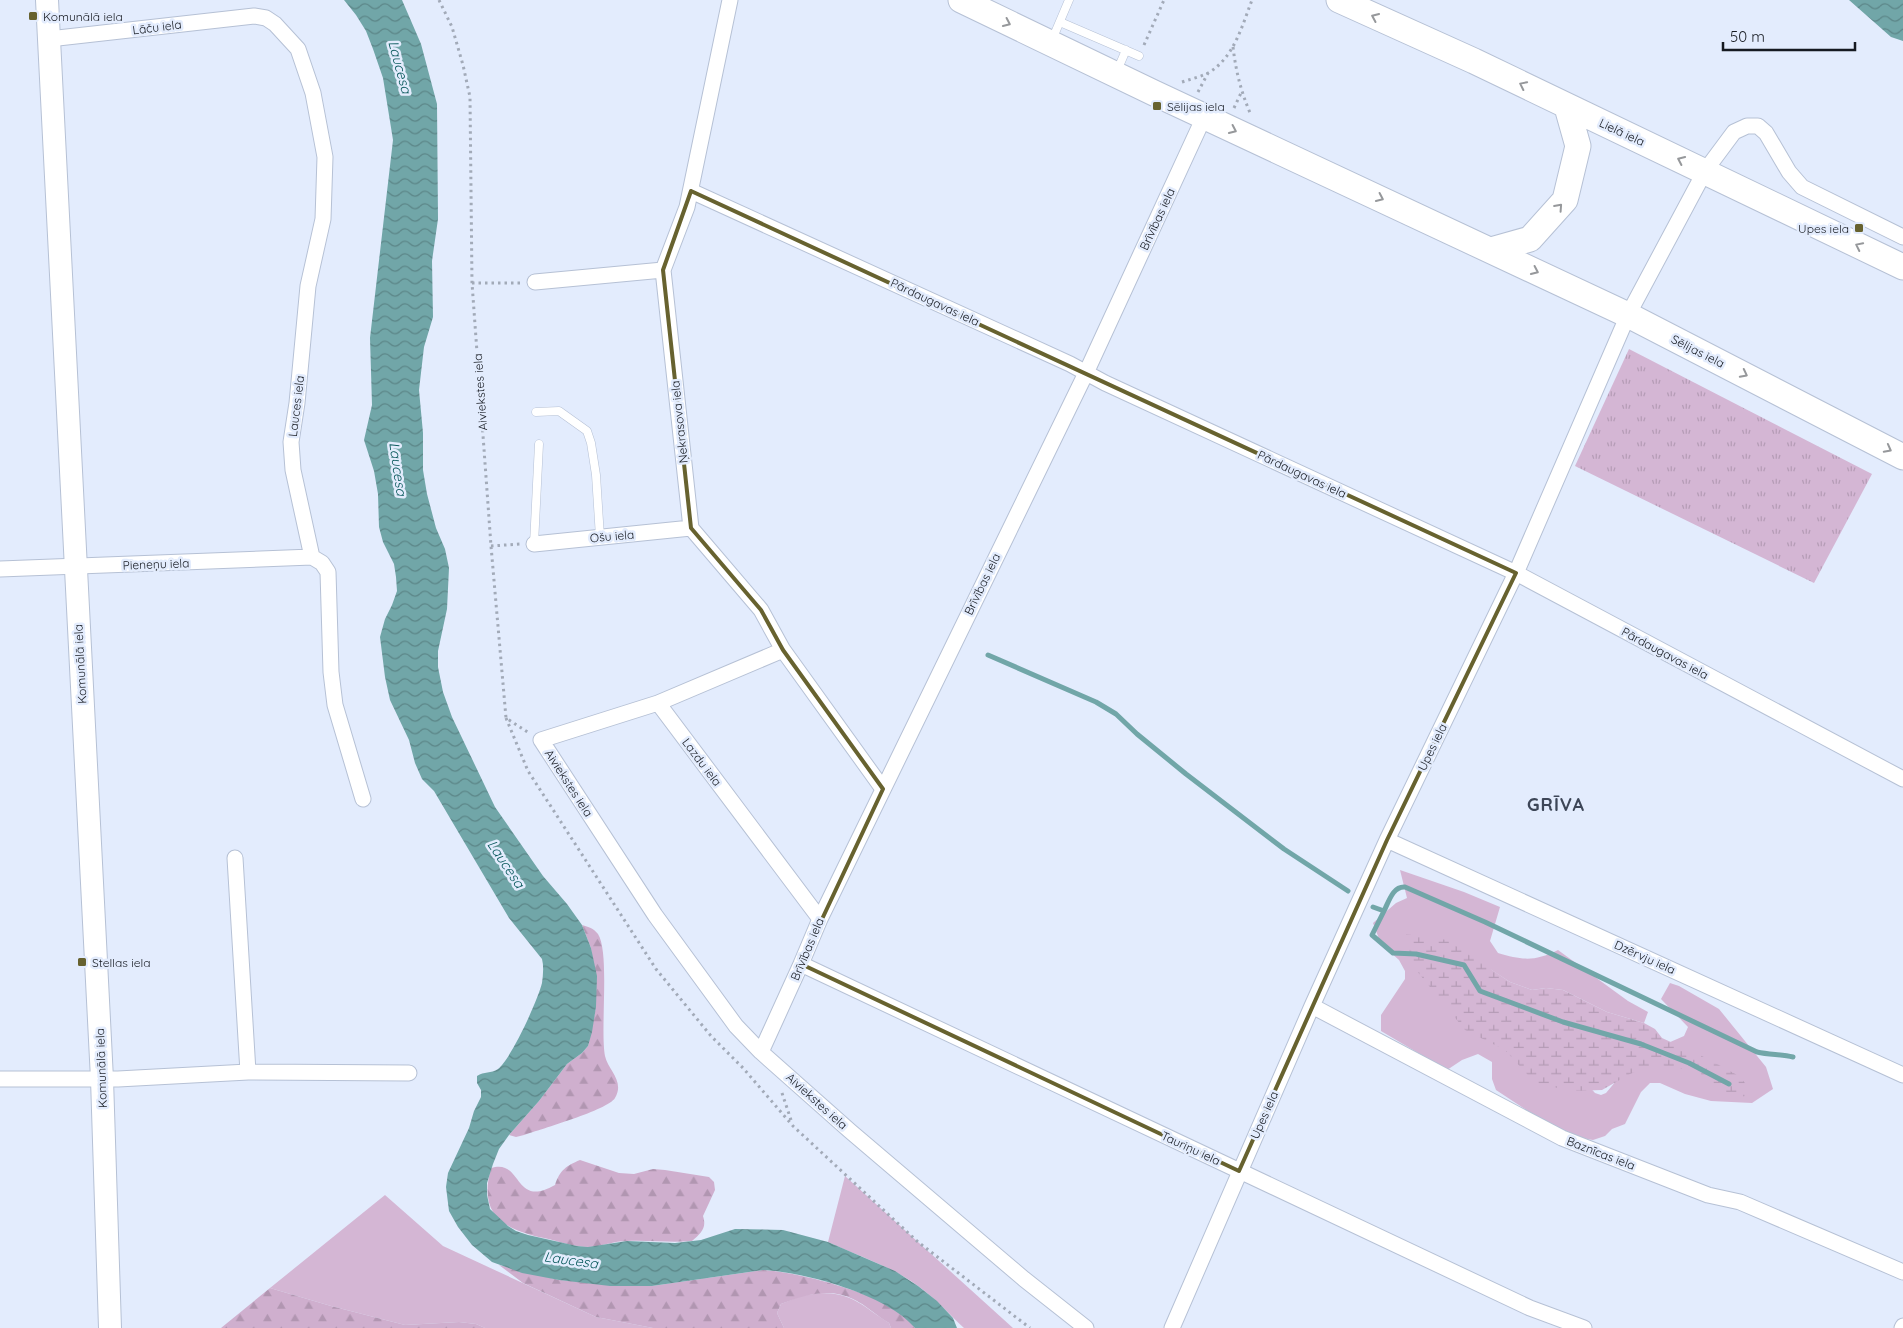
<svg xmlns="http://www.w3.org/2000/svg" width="1903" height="1328" font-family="Quicksand,sans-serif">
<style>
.green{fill:#d4b6d4}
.forest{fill:url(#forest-firs)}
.wetland{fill:url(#wetland-marsh)}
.park{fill:url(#park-tufts)}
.water{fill:url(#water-waves)}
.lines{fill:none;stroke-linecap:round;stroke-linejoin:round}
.stream{stroke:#71a6a8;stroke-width:5}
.lane-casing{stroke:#b6c1d5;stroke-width:9}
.street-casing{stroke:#b6c1d5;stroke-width:17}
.secondary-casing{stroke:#b6c1d5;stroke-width:24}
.primary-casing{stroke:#b6c1d5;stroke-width:27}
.path{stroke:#a2aab8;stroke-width:3;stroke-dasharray:2.5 4;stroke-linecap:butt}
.lane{stroke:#fff;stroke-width:8}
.street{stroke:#fff;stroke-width:15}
.secondary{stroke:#fff;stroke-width:22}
.primary{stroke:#fff;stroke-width:25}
.oneway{stroke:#96989b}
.marked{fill:none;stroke:#67622f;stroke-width:4;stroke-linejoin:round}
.poi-dot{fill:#67622f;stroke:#e3ecfd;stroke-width:2}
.labels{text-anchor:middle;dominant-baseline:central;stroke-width:5;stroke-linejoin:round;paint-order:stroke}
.poi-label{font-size:12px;fill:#161a21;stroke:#e3ecfd;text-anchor:start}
.street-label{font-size:12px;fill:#161a21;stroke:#e3ecfd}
.water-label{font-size:14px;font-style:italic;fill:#08585b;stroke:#e3ecfd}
.district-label{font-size:18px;font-weight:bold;letter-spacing:1px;fill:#3d4657;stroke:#e3ecfd}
</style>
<defs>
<pattern id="forest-firs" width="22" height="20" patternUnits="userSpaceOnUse" patternTransform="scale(1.25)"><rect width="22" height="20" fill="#cfafce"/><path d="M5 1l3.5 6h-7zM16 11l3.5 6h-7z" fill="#b196b1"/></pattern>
<pattern id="wetland-marsh" width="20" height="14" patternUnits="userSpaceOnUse" patternTransform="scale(1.25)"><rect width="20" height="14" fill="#d4b6d4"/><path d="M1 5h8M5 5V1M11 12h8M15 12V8" fill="none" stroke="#b59cb6"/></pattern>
<pattern id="park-tufts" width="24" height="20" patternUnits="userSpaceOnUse" patternTransform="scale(1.25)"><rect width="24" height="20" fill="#d4b6d4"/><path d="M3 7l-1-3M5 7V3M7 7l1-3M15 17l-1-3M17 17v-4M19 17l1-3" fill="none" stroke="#b59cb6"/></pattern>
<pattern id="water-waves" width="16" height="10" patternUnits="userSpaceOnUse" patternTransform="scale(1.25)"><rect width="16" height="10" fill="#71a6a8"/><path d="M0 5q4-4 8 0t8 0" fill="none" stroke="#5c8688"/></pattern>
</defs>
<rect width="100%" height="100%" fill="#e3ecfd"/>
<path class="green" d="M1400,870L1464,892L1500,907L1490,941L1498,953C1522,960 1534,962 1558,950L1628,1001L1648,1012L1644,1023L1607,1012L1563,990L1546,988L1532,990L1510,982L1490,969L1584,1081L1595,1093L1601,1095L1606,1093L1616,1081L1661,1046L1684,1036L1688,1027L1661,999L1670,983L1679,986L1719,1009L1766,1067L1773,1089L1752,1103L1711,1101L1685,1094L1660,1083H1650L1641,1092L1625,1124L1612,1129L1605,1136L1593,1140L1575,1137L1528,1111L1496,1090L1492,1079V1062L1478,1054L1462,1060L1447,1070L1381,1031V1015L1405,979V971L1399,960L1381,944L1373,923L1396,903L1407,898Z
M845,1176L1013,1328H964C949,1314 935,1298 918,1286C891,1266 858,1256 828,1242Z
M385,1195L443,1246L596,1317L653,1328H485L476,1324L459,1322L405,1325L331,1306L270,1288Z
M820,1293C854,1293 862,1306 889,1323L891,1328H784L777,1313L781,1304L801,1296Z"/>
<path class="forest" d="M582,925C589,927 593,928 598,934C610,953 600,1029 605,1056C608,1070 625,1081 615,1098C608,1110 541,1129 524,1135L516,1137L509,1135L539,1101L567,1064L582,1053L588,1046L596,1007L591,948Z
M580,1160L619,1173L634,1174L653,1169L665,1170L709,1177L714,1182L715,1190L703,1216C707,1228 701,1233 692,1241C670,1243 649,1240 627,1241C614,1241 602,1246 589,1247C573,1247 559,1241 544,1238C503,1229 478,1215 491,1168C523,1158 513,1209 555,1185C560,1170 566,1166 580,1160Z
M499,1265L559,1280L652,1286L763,1270C798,1272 878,1293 905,1316C909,1320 912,1324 915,1328H891L889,1323C877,1316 866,1305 853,1299C829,1287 804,1295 781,1304L777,1313L784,1328H653L596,1317L523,1283Z
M270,1288L331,1306L405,1325L459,1322L476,1324L485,1328H221Z"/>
<path class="wetland" d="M1406,934L1447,940L1510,982L1532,990L1546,988L1563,990L1607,1012L1644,1023L1655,1029L1662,1038L1706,1058L1739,1076L1750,1089L1746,1096L1736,1097L1683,1069L1654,1064L1630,1074L1602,1090L1575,1091L1536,1084L1505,1050L1465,1030L1412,965Z"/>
<path class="park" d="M1629,349L1872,474L1814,583L1575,466Z"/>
<path class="water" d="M344,0H402L421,44L437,104L438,219L432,261L433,317L424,347L419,390L423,433V470L427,494L436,528L445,549L449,568L447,609L438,651V667L443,692L452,717L495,807L543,876L567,904L582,925L591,948L597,976L596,1007L592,1032L588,1046L582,1053L567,1064L539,1101L509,1135L499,1149L493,1164L487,1183V1195L490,1209L508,1226L516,1231L528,1235L577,1246L588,1247L627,1241L675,1243L701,1240L735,1229L783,1230L828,1242L895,1271L918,1286L937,1301L953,1318L957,1328H915C888,1295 805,1272 763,1270L652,1286H610L559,1280L522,1273L492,1262L472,1245L458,1227L449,1211L446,1187L448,1173L469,1128L474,1111L481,1097V1090L477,1083V1076C484,1071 491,1074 498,1069C511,1059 538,1000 542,983C543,975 544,967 542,959L509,918L434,791L422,779L415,763L409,740L390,700L385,677L380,637L385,619L392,605L397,591L396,577L394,564L383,542L379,527L378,494L374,471L364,440L372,405L370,338L393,140L383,78L373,49L366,31L356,15Z
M1849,0H1903V41L1891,37Z"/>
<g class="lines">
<path class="stream" d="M988,655L1096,702L1116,714L1137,734L1186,774L1284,849L1348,891
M1373,907L1384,911C1389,901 1393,886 1405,887L1485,922L1757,1052C1770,1055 1781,1054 1793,1057
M1384,911L1372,935L1393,953L1416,954L1464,965L1480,991L1563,1022L1641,1044L1689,1063L1729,1084"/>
<defs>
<path id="lane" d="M1060,22L1139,56
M1052,40L1069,0
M1117,71L1126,50
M536,412L559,411L587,431L591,443L596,475L600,537
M534,544L539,444"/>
<path id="street" d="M730,0L687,207L663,270L691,528L761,610L783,650L883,789
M49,39L254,16L266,18L275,24L298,49L313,93L325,157L323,219L308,286L297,403L291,442L293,470L312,557L322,563L328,572L331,672L335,705L363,799
M691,191L1070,364L1105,383L1516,573L1903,779
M535,282L663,270
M534,544L691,528
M0,569L312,557
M783,650L658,703L541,740L655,915L736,1026L761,1052L850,1131L1024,1279L1086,1328
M658,703L820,919
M1387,840L1903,1075
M235,858L248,1072
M801,964L1530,1308L1584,1328
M1312,1006L1562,1138L1708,1195L1740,1202L1903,1272
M761,1052L801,964L820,919L1086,373L1204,117
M0,1079H118L248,1072L409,1073
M1172,1328L1312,1006L1387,840L1516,573L1628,315L1705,171L1734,132L1747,126H1758L1766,133L1789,172L1802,187L1903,237
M1902,1328L1903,1326"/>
<path id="secondary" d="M47,0L102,1079L110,1328"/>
<path id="primary" d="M961,0L1154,93L1628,315L1903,457
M1339,0L1474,61L1903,267
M1491,250L1530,239L1565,200L1578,146L1567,107"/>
</defs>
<use href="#lane" class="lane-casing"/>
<use href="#street" class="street-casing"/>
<use href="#secondary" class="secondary-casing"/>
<use href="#primary" class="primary-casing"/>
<path class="path" d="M439,0L452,27L463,65L470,97L472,283L491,546L506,718L529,733
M1144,45L1164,0
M1233,47C1236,72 1241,92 1251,115
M1182,82C1191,79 1200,77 1208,73C1234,58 1242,26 1252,0
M1198,92L1208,73
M1234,108L1241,93
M472,283H522
M491,546L520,544
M506,718L528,771L656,969L711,1036L743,1068L793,1126L918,1242L1030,1328
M782,1093L792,1123"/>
<use href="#lane" class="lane"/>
<use href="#street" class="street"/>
<use href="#secondary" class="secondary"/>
<use href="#primary" class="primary"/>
</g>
<defs><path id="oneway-chevron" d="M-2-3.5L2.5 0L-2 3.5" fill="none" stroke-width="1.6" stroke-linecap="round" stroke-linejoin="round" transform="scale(1.25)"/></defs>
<g class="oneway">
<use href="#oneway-chevron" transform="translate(1375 17) rotate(-156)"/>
<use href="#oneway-chevron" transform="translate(1007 23) rotate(25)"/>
<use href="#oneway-chevron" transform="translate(1523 85) rotate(-154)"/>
<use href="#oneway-chevron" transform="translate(1233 130) rotate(25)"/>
<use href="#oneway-chevron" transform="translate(1681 160) rotate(-155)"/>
<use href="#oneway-chevron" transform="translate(1380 198) rotate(25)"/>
<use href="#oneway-chevron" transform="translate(1559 207) rotate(-48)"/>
<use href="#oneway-chevron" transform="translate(1859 246) rotate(-154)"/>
<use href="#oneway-chevron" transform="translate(1535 271) rotate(25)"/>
<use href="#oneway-chevron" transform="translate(1744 374) rotate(27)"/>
<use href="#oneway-chevron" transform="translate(1888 449) rotate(28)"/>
</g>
<path class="marked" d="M691,191L1516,573L1387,840L1239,1171L801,964L883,789L783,650L761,610L691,528L663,270Z"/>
<g class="poi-dot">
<rect x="28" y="11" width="10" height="10" rx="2.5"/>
<rect x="1152" y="101" width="10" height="10" rx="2.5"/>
<rect x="1854" y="223" width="10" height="10" rx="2.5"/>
<rect x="77" y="957" width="10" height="10" rx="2.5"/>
</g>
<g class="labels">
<g class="poi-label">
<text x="43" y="16">Komunālā iela</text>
<text x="1167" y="106">Sēlijas iela</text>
<text x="1849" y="228" text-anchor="end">Upes iela</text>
<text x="92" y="962">Stellas iela</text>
</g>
<g class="street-label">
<text transform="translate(157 27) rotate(-7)">Lāču iela</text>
<text transform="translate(1622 132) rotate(25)">Lielā iela</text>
<text transform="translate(1157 219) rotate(-65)">Brīvības iela</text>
<text transform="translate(935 302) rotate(25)">Pārdaugavas iela</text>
<text transform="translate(1698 351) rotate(27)">Sēlijas iela</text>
<text transform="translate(480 392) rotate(-94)">Aiviekstes iela</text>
<text transform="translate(296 406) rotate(-83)">Lauces iela</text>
<text transform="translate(679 422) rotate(-96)">Ņekrasova iela</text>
<text transform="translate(1302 474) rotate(25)">Pārdaugavas iela</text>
<text transform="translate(612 536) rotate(-5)">Ošu iela</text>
<text transform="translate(156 564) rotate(-2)">Pieneņu iela</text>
<text transform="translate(982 584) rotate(-64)">Brīvības iela</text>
<text transform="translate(1665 653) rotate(28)">Pārdaugavas iela</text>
<text transform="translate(80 664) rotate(-93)">Komunālā iela</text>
<text transform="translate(1432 747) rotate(-64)">Upes iela</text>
<text transform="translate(702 762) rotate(53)">Lazdu iela</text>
<text transform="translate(569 783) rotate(57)">Aiviekstes iela</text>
<text transform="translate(807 949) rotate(-67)">Brīvības iela</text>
<text transform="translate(1645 957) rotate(24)">Dzērvju iela</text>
<text transform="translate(101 1068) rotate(-92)">Komunālā iela</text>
<text transform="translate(817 1101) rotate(42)">Aiviekstes iela</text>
<text transform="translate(1264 1115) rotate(-66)">Upes iela</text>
<text transform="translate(1191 1148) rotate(25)">Tauriņu iela</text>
<text transform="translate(1601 1153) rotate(21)">Baznīcas iela</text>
</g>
<g class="water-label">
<text transform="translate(400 67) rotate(75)">Laucesa</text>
<text transform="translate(398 469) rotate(82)">Laucesa</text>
<text transform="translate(506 864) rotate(56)">Laucesa</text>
<text transform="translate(571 1260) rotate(8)">Laucesa</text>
</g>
<g class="district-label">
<text x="1556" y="804">GRĪVA</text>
</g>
</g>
<path d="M1723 42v8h132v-8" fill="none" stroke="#161a21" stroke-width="2.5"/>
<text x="1730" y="42" font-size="15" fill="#161a21" stroke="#e3ecfd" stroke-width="4" paint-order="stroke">50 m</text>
</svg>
